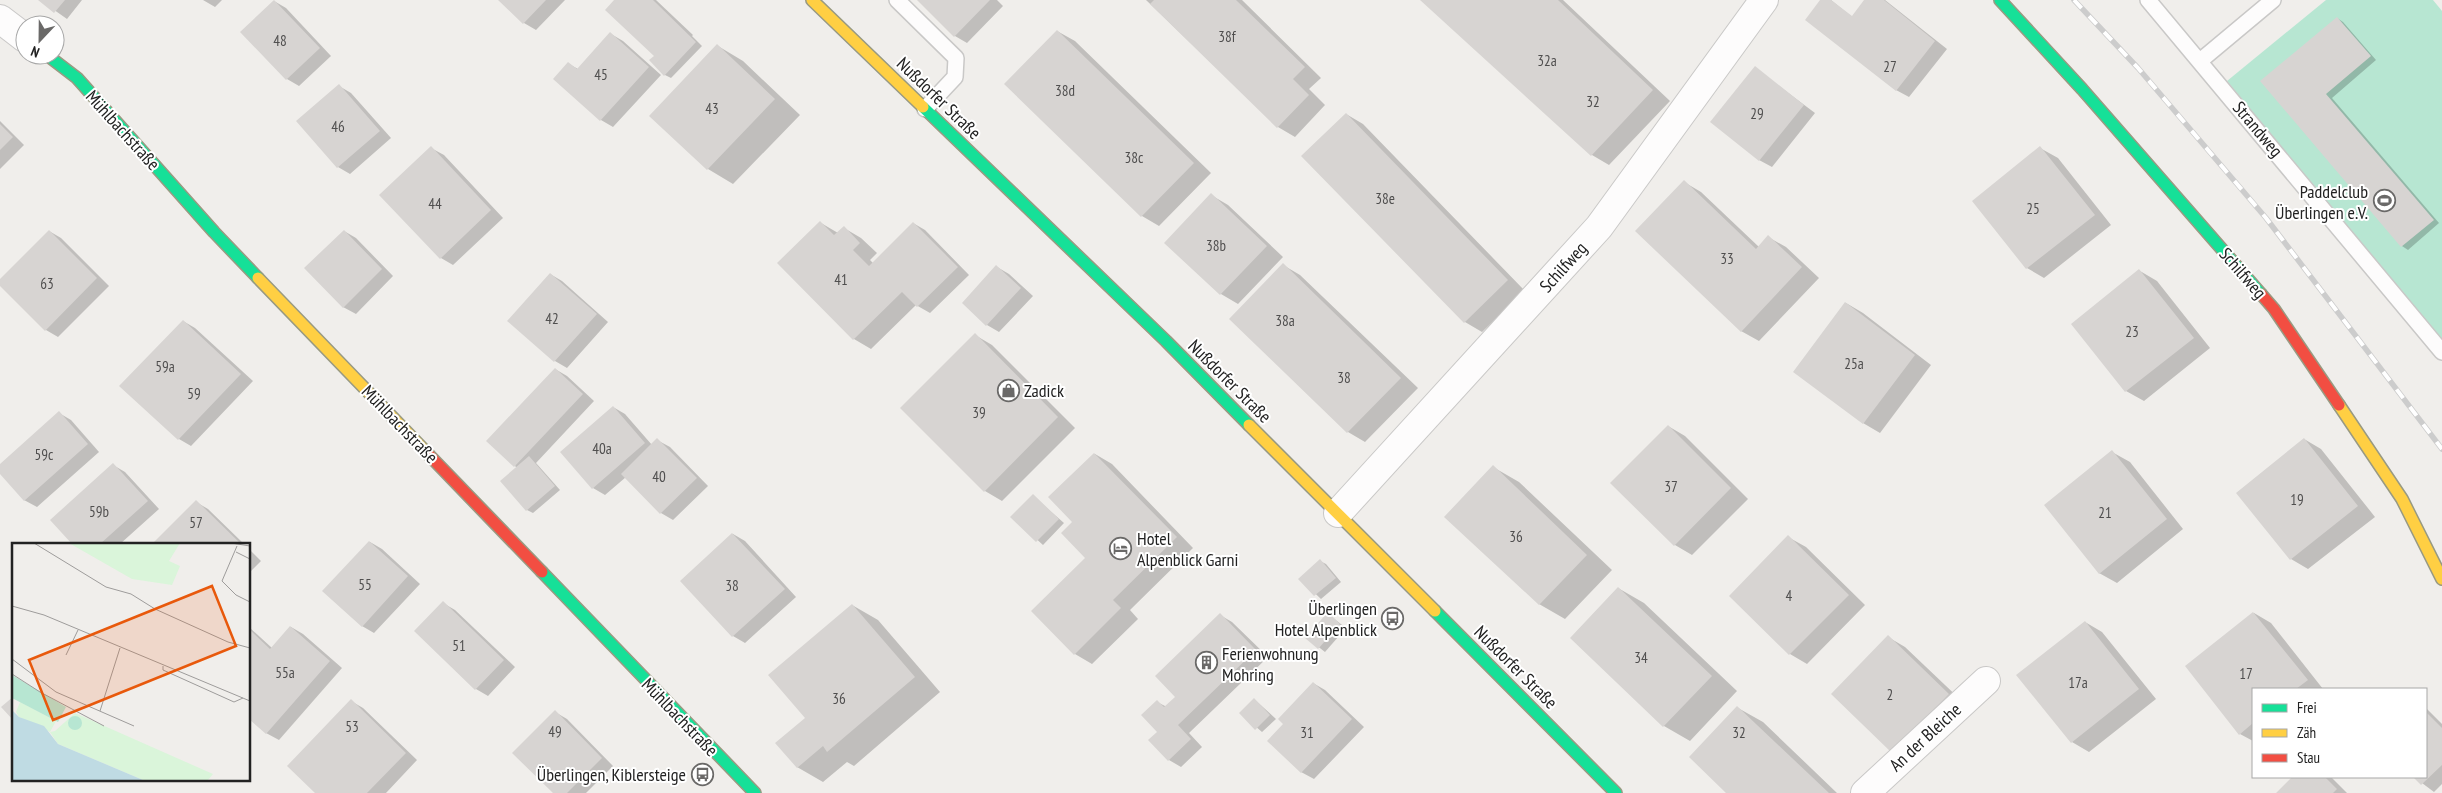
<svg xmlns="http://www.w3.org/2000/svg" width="2442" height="793" font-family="'PT Sans Narrow',sans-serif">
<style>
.pitch{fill:#b7e6d2}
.shadow{fill:#0003}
.building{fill:#d7d4d2}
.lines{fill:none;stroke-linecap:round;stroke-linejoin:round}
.lane-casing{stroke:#c9c8c7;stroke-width:18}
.street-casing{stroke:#c9c8c7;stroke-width:30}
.fast-casing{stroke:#999a82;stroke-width:14}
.slow-casing{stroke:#999a82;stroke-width:14}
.jam-casing{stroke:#999a82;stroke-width:14}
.lane{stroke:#fdfcfc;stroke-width:15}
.street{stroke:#fdfcfc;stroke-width:28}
.fast{stroke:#16e098;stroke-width:11}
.slow{stroke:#ffcf43;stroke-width:11}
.jam{stroke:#f24e42;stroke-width:11}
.rail-casing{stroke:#ccc;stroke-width:5.5}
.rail{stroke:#fff;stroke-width:4;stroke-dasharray:11;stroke-linecap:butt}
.labels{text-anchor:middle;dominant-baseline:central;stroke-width:4;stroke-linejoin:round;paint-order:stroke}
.number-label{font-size:15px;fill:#4f4e4e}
.street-label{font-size:18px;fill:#222;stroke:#fff}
.poi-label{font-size:18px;fill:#222;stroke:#fff;text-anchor:end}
.inset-road{fill:none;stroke:#9e9c9b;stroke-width:1}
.view{fill:#e8590c;fill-opacity:0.15;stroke:#e8590c;stroke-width:2.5}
.inset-edge{fill:none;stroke:#222;stroke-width:2.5}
</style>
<rect width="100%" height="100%" fill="#f0eeeb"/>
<path class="pitch" d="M2326,0H2433L2442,11V344L2227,81Z"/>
<path class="shadow" d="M40,0H82L67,19Z
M203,0H222L215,7Z
M499,0H565L536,30L524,23Z
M616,0H656L693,35L692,36L702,46L671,78L665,75L655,56Z
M919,0H997L1003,6L967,43L955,36Z
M1146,0H1242L1321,78L1309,89L1325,105L1295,137L1278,127Z
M1422,0H1563L1670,101L1609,165L1592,155Z
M1822,0H1831L1852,17L1865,0H1885L1947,49L1909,97L1896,90Z
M274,1L286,8L331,56L299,86L287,79Z
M2337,18L2343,22L2376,60L2332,98L2439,223L2408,250L2402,246L2262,81Z
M1057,31L1075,41L1211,173L1159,226L1142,216Z
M611,34L623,41L661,75L613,127L601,120L555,79L569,64L578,69Z
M718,46L743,61L800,115L733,184L708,169Z
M1755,68L1815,113L1772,167L1759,160Z
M339,86L351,93L391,138L350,174L338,167L298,121Z
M1346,114L1363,124L1525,291L1482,332L1465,322Z
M0,121L24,145L0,169Z
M431,148L444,155L503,218L453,265L441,258Z
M2040,148L2058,158L2111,225L2044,278L2027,268Z
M1684,182L1701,192L1759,247L1768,237L1786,247L1819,278L1759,341L1741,331Z
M1211,195L1228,205L1283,257L1238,304L1221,294L1166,243Z
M821,223L838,233L844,228L861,238L877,253L870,260L873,263L913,223L925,230L969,275L930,313L916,305L871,349L854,339Z
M49,231L61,238L109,286L58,337L46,330L0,284V281Z
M344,231L356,238L393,276L356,314L343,307Z
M1283,265L1300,275L1418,388L1365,442L1348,432Z
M997,267L1009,274L1033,296L999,332L987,325Z
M2140,271L2157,281L2210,348L2144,401L2126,391Z
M550,274L562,281L608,322L567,368L555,361L509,321Z
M1846,303L1863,313L1931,365L1880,433L1863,423Z
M183,321L195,328L253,381L191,446L179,439Z
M975,335L992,345L1075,428L1002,501L985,491Z
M555,369L567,376L594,401L536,463L560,490L533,513L527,510L517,468L515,466Z
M613,407L625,414L652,445L657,440L670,447L708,486L673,520L661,513L626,477L605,495L593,488Z
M59,413L71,420L99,452L37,507L24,500L0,472V465Z
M1668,426L1685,436L1748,499L1692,555L1675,545Z
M2304,439L2321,449L2375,517L2308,569L2291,559L2237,493Z
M2112,452L2130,462L2183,529L2117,583L2099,573Z
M1095,454L1112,464L1193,548L1130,610L1138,619L1092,664L1075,654L1087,558L1074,522Z
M113,465L125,472L159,509L120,544H74L52,520Z
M1493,467L1519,482L1612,570L1565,619L1539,604Z
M1033,496L1064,523L1043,545L1012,517Z
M196,502L208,509L244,544H154Z
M733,534L745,541L796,597L745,643L733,636L681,581Z
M1788,537L1806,547L1865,605L1807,664L1790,654L1731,596Z
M370,542L382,549L420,584L374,633L362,626Z
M249,549L261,561L249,573Z
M1320,561L1326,564L1341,582L1321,599L1300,579Z
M1618,588L1644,603L1737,691L1690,741L1664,726L1571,638Z
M443,603L455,610L515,667L488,696L476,689Z
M852,605L878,620L940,692L854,766L847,762L823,782L797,767L806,718Z
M2254,613L2271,623L2323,689H2253V741L2240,734Z
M1328,614L1346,628L1325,652L1307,638Z
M1220,615L1232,622L1268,657L1189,733L1202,747L1181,767L1169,760L1150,740L1159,732L1157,702L1167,707L1177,697Z
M2085,622L2102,632L2156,699L2089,752L2072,742Z
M249,627L272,648L291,627L303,634L342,668L279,740L266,733L249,717Z
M1888,637L1905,647L1965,704L1910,762Z
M1313,683L1325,690L1364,727L1314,779L1301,772L1285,724Z
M1254,699L1276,719L1262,732L1240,713Z
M351,701L363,708L417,760L386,793H316Z
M1738,708L1763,722L1837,793H1728Z
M2426,708L2442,724V784L2434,792L2414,777H2426Z
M555,712L567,719L613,766L586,793H555Z
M2294,777H2331L2347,793H2278Z"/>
<path class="building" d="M38,0H65L54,13Z
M274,0L320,48L286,80L240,32Z
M498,0H546L523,24Z
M614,0H653L696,42L664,76L649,60L654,56L605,10Z
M917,0H990L954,37Z
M1154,0H1236L1305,67L1293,79L1309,95L1277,128L1150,4Z
M1420,0H1558L1653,90L1591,156Z
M1820,0H1831L1852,16L1864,0H1884L1935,41L1896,91L1805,20Z
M2337,17L2371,56L2326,94L2434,220L2401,247L2260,81Z
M1057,30L1194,163L1141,217L1004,84Z
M610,32L649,67L600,121L553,79L568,62L577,69Z
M717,44L775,99L707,170L649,116Z
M1755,66L1804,105L1759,161L1710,122Z
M339,84L380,131L337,168L296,121Z
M1346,113L1508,280L1464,323L1301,156Z
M0,124L13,137L0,150Z
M431,146L491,210L440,259L379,195Z
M2040,146L2095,215L2026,269L1972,201Z
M1684,180L1756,249L1768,235L1802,267L1741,332L1635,231Z
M1211,193L1267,246L1220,295L1164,243Z
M820,221L834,235L844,226L860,243L853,250L869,266L913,222L958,267L917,307L902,292L853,340L777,263Z
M49,230L97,278L45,331L0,286V279Z
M344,230L382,269L343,308L304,268Z
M1283,263L1401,378L1347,433L1229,319Z
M996,265L1021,288L986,326L962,303Z
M2139,269L2194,338L2125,392L2071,324Z
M550,273L597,314L554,362L507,321Z
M1845,302L1915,355L1863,424L1793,372Z
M183,320L241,374L178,440L119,386Z
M975,333L1058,417L984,492L900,408Z
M555,368L583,394L514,467L486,441Z
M613,406L645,443L592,489L560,452Z
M59,411L88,444L24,501L0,474V464Z
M1668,425L1731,488L1674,546L1610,483Z
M657,438L697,478L660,514L621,474Z
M2304,438L2358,506L2290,560L2236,493Z
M2112,450L2167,519L2099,574L2044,505Z
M1094,453L1177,537L1113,600L1121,608L1074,655L1031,611L1085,558L1061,533L1072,522L1048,497Z
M529,456L555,486L526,511L500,481Z
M113,463L148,501L100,544H72L50,520Z
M1493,465L1587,555L1539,605L1444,517Z
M1033,494L1059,519L1036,542L1010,517Z
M196,500L241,544H152Z
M732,533L785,589L732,637L680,581Z
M1788,535L1849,595L1789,655L1729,596Z
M369,541L408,576L362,627L322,591Z
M1320,559L1336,578L1314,596L1298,579Z
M1618,587L1712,676L1663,727L1570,638Z
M443,601L504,660L475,690L414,631Z
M852,604L915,677L827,752L823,746L797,768L775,743L805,718L768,675Z
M1328,612L1340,624L1318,649L1305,638Z
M2253,612L2308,680L2296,689H2253V723L2239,735L2185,666Z
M1220,613L1256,650L1178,725L1191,739L1168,761L1148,740L1157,732L1141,715L1157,700L1164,707L1175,697L1155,676Z
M2085,621L2139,689L2071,743L2016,675Z
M290,626L330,661L266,734L249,719V629L270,649Z
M1888,635L1949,694L1892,753L1831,694Z
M1313,682L1352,719L1301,773L1267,741L1283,724L1278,719Z
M14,696V721L1,707Z
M1254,698L1270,715L1255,730L1239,713Z
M351,699L406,753L367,793H315L287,766Z
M1737,706L1829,793H1726L1689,757Z
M555,710L602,758L567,793H553L512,753Z
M2426,712L2442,728V765L2421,785L2413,777H2426Z
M2292,777H2325L2337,789L2333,793H2276Z"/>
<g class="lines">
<defs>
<path id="lane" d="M897,0L956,58L955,77L925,109
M2148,0L2442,352
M2200,61L2273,0"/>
<path id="street" d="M0,19L25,38
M1338,513L1599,227L1764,0
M1865,793L1986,681"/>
<path id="fast" d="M2000,0L2082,89L2261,294
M47,55L77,78L214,232L258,278
M923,107L1166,341L1249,425
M542,572L755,793
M1435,611L1616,793"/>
<path id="slow" d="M812,0L923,107
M258,278L429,455
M2339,405L2402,499L2442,579
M1249,425L1435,611"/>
<path id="jam" d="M2261,294L2274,309L2339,405
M429,455L542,572"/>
</defs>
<use href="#lane" class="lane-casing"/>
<use href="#street" class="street-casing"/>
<use href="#fast" class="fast-casing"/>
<use href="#slow" class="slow-casing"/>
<use href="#jam" class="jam-casing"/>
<use href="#lane" class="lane"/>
<use href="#street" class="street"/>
<use href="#fast" class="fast"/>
<use href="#slow" class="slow"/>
<use href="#jam" class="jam"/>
<defs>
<path id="rail" d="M2074,0L2138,68L2266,218L2442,449"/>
</defs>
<use href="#rail" class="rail-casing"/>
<use href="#rail" class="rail"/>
</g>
<defs>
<symbol id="stadium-ring" viewBox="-11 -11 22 22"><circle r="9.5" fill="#fff" stroke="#6a6968" stroke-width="1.5"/><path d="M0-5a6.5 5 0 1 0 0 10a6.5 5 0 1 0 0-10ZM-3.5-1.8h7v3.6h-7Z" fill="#6a6968"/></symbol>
<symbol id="shop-ring" viewBox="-11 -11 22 22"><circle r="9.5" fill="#fff" stroke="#6a6968" stroke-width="1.5"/><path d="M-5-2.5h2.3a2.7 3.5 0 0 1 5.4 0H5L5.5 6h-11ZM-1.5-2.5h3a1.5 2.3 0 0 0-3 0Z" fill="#6a6968"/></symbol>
<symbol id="hotel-ring" viewBox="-11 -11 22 22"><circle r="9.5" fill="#fff" stroke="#6a6968" stroke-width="1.5"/><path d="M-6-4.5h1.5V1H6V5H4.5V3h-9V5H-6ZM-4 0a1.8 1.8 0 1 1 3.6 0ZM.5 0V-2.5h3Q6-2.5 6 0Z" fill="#6a6968"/></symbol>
<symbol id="bus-ring" viewBox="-11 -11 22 22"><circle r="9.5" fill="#fff" stroke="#6a6968" stroke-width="1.5"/><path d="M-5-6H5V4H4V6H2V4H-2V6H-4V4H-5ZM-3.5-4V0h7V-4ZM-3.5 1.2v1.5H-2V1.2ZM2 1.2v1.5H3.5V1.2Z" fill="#6a6968"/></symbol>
<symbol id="building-ring" viewBox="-11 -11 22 22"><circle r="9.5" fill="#fff" stroke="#6a6968" stroke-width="1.5"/><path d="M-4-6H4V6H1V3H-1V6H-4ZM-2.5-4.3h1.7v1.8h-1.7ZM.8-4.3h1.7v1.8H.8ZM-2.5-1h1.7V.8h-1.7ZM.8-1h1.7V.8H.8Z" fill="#6a6968"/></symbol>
</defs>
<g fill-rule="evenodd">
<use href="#stadium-ring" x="2372" y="188" width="25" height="25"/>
<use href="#shop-ring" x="996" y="378" width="25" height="25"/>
<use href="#hotel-ring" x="1108" y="536" width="25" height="25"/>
<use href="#bus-ring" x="1380" y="606" width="25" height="25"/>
<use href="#building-ring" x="1194" y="650" width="25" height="25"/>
<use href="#bus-ring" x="690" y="762" width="25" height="25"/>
</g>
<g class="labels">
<g class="number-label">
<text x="1227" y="36">38f</text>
<text x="280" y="40">48</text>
<text x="1547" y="60">32a</text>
<text x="1890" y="66">27</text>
<text x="601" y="74">45</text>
<text x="1065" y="90">38d</text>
<text x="1593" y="101">32</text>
<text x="712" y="108">43</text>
<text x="1757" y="113">29</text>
<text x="338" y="126">46</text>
<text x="1134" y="157">38c</text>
<text x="1385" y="198">38e</text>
<text x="435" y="203">44</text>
<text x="2033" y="208">25</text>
<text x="1216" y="245">38b</text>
<text x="1727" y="258">33</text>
<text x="841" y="279">41</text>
<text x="47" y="283">63</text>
<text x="552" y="318">42</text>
<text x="1285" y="320">38a</text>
<text x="2132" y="331">23</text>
<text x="1854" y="363">25a</text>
<text x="165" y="366">59a</text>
<text x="1344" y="377">38</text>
<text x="194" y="393">59</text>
<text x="979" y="412">39</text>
<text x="602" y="448">40a</text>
<text x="44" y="454">59c</text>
<text x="659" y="476">40</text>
<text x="1671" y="486">37</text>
<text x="2297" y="499">19</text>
<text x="99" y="511">59b</text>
<text x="2105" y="512">21</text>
<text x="196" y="522">57</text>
<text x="1516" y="536">36</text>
<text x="365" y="584">55</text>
<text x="732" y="585">38</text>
<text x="1789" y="595">4</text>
<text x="459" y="645">51</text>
<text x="1641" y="657">34</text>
<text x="285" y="672">55a</text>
<text x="2246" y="673">17</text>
<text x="2078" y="682">17a</text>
<text x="1890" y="694">2</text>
<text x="839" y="698">36</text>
<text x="352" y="726">53</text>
<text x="555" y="731">49</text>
<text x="1307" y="732">31</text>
<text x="1739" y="732">32</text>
</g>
<g class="street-label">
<text transform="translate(939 98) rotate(44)">Nußdorfer Straße</text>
<text transform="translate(2258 129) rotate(50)">Strandweg</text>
<text transform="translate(123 130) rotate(48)">Mühlbachstraße</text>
<text transform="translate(1563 267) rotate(-48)">Schilfweg</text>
<text transform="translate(2243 273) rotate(49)">Schilfweg</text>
<text transform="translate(1230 381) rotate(45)">Nußdorfer Straße</text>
<text transform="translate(400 424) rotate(46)">Mühlbachstraße</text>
<text transform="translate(1516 667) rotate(45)">Nußdorfer Straße</text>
<text transform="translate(680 717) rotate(46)">Mühlbachstraße</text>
<text transform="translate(1925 737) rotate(-43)">An der Bleiche</text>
</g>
<g class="poi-label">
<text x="2368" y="191">Paddelclub<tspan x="2368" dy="21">Überlingen e.V.</tspan></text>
<text x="1024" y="390" text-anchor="start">Zadick</text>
<text x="1137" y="538" text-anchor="start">Hotel<tspan x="1137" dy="21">Alpenblick Garni</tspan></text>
<text x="1377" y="608">Überlingen<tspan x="1377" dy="21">Hotel Alpenblick</tspan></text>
<text x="1222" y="653" text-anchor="start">Ferienwohnung<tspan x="1222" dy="21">Mohring</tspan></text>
<text x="686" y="774">Überlingen, Kiblersteige</text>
</g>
</g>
<g transform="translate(12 543)">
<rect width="238" height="238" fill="#f0eeeb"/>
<path d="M57,0H168L157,18L168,23L160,42L120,36ZM8,159L44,178L38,189L43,188L63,170L201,231L196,237H131L46,201L38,189L7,174L4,169Z" fill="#daf5da"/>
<path d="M0,132L54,164L46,179L0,155ZM56 180a7 7 0 1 1 14 0a7 7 0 1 1-14 0Z" fill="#b7e6d2"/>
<path d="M0,167L7,174L32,183L46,201L131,237H0Z" fill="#bfdbe3"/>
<path class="inset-road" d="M22,0L94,44L119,51L143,66L216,99L238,105M219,0L238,3M225,3L210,38L224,52L238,59M224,9L238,16M0,63L32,72L238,158M54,112L66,87M0,116L44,149L122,183M151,123V127L222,159L231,155M0,131L28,149L92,183M88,168L108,105"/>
<path class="view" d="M200,43L224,103L41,177L17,117Z"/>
<rect width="238" height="238" class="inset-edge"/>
</g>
<rect x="2252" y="688" width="175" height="90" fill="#ffffff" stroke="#a7a7a7"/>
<rect x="2262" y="704" width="25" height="8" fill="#16e098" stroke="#a7a7a7"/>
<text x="2297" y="713" font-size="15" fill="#222222">Frei</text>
<rect x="2262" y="729" width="25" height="8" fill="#ffcf43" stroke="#a7a7a7"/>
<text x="2297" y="738" font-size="15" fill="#222222">Zäh</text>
<rect x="2262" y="754" width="25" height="8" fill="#f24e42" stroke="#a7a7a7"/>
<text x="2297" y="763" font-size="15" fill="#222222">Stau</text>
<g transform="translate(40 40) rotate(202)"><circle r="24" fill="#ffffff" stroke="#a7a7a7"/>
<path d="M0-4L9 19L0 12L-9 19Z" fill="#6a6968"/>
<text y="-8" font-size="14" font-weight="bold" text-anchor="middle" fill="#222222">N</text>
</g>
</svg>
